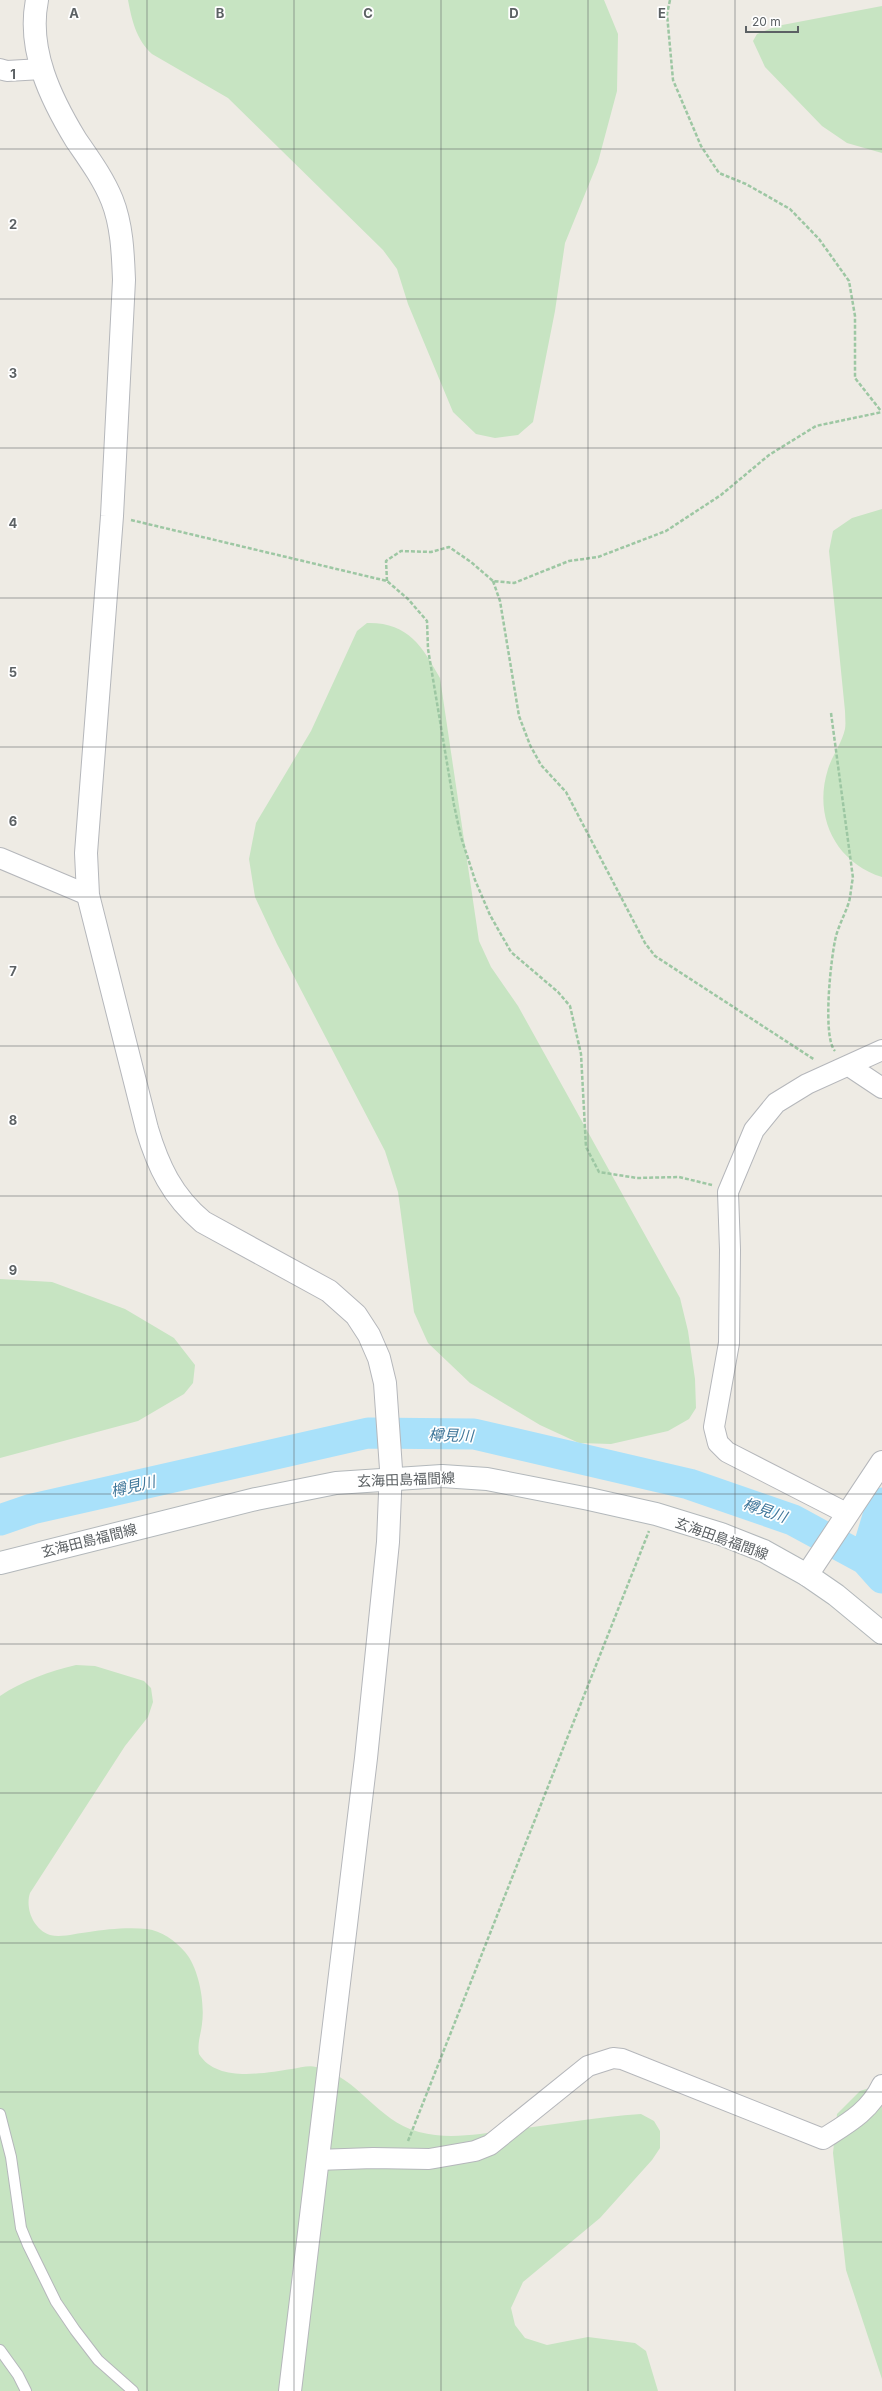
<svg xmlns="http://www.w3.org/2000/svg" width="882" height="2391" font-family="Inter,'Noto Sans JP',sans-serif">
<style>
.green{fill:#c7e4c2}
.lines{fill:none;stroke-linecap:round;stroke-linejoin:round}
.river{stroke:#a9e1fa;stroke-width:31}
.service-casing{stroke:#b5b7bb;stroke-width:12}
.minor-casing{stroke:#b5b7bb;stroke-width:22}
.tertiary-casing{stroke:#b5b7bb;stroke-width:24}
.secondary-casing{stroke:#b3b8bb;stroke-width:24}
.path{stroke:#9dc7a3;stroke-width:2.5;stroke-dasharray:4 2;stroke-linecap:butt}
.service{stroke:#fff;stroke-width:10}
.minor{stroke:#fff;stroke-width:20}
.tertiary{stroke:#fff;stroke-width:22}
.secondary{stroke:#fff;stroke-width:22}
.grid{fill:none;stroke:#5c6164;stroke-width:1;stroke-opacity:0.55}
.labels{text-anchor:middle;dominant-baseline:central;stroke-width:3.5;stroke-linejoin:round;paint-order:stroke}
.street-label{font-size:14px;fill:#5c6164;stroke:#fff}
.water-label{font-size:15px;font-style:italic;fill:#40779a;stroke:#fff}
.grid-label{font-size:13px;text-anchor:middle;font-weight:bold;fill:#5c6164;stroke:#fff;stroke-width:3.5;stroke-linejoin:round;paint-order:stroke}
</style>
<rect width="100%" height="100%" fill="#eeebe4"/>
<path class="green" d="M128,0H604L618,34L617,91L598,162L565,243L555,311L533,422L518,435L495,438L476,434L453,412L408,304L397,269L383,250L228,98L152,54C136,39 132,21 128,0Z
M882,6V153L847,143L822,126L765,67L753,41L757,34L777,26Z
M882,509V877C835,862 813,816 828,769C832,756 842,743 845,729C846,723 845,717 845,711L829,551L833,531L852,518Z
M367,623C408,622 422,646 440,678L479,941L491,967L518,1006L680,1298L688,1331L695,1379L696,1408L689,1419L668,1431L611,1444L579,1443L540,1425L470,1383L428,1343L414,1312L398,1192L385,1151L277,944L255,897L249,859L256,823L311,731L357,631Z
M0,1279L52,1282L125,1309L174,1338L195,1365L193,1383L184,1394L138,1421L0,1458Z
M76,1665L95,1666L144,1681L151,1688L153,1702L148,1717L125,1746L30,1893C25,1908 33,1929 50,1935C62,1938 77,1933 89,1932C106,1929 129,1927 147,1929C161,1931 175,1940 185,1952C199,1968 205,2003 202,2024C201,2034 197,2043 199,2054C217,2083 264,2073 292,2069C299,2068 309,2065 316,2067C359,2077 375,2120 419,2132C449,2140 479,2134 509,2130C553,2125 597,2117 641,2114L654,2121L660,2131V2148L652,2160L600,2218L523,2282L511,2308L515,2325L525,2338L547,2345L588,2337L635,2343L646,2351L658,2391H0V1696C22,1681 50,1671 76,1665Z
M882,2084V2379L846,2270L833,2153L837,2114L860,2091Z"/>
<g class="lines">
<path class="river" d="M0,1520L32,1509L368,1433L474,1434L689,1484L793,1520L865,1559L882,1578
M865,1559L882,1503"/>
<defs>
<path id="service" d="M0,2114L11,2157L21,2228L28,2245L56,2302L75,2330L98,2360L133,2391
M0,2350L18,2375L26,2391"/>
<path id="minor" d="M0,69L7,71L42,69
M0,858L88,895
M849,1066L882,1088
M848,1514L727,1452L718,1443L714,1427L729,1343L730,1250L728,1192L754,1130L776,1103L807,1084L882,1050
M317,2160L373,2158L429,2159L475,2151L490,2145L588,2066L613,2058L622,2059L823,2139C848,2123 869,2112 882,2085"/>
<path id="tertiary" d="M37,0C27,50 51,99 76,140C89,159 103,178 112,200C122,225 123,254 124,280L112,516L86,853L88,895L147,1129C158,1166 172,1196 203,1222L329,1291L356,1315L369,1335L379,1358L385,1383L391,1469L388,1542L366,1758L290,2391
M807,1575L882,1462"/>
<path id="secondary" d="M0,1563L256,1499L336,1483L442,1476L487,1479L589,1499L656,1514L721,1534L764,1551L807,1575L836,1595L882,1633"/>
</defs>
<use href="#service" class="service-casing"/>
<use href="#minor" class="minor-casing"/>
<use href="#tertiary" class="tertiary-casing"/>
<use href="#secondary" class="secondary-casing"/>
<path class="path" d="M670,0L667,14L673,80L701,146L719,173L746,184L790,209L819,239L849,281L855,316V378L881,411
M131,520L387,581L408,599L427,621L428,649L454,805L461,837L475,880L490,915L511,952L558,992L570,1006L581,1054L586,1147L599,1172L637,1178L679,1177L712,1185
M387,581L386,561L401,551L431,552L449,547L471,562L493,581L514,583L569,561L598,557L666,531L721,495L769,455L816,426L882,412
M493,581L500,601L519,716L530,745L541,765L566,792L645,943L655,956L815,1060
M831,713L853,878C851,886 851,894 849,902C845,914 839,925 836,936C831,956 822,1037 835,1051
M408,2141L649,1531"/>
<use href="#service" class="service"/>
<use href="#minor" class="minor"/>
<use href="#tertiary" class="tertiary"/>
<use href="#secondary" class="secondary"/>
</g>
<path class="grid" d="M147,0V2391M294,0V2391M441,0V2391M588,0V2391M735,0V2391M0,149H882M0,299H882M0,448H882M0,598H882M0,747H882M0,897H882M0,1046H882M0,1196H882M0,1345H882M0,1494H882M0,1644H882M0,1793H882M0,1943H882M0,2092H882M0,2242H882"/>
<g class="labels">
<g class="street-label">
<text transform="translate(406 1479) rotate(-2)">玄海田島福間線</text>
<text transform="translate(722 1538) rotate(20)">玄海田島福間線</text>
<text transform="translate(89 1540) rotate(-14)">玄海田島福間線</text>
</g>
<g class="water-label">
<text transform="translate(451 1435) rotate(2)">樽見川</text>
<text transform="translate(133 1486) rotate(-13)">樽見川</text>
<text transform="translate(765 1510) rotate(19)">樽見川</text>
</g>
</g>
<g class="grid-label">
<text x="74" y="18">A</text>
<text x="220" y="18">B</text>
<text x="368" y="18">C</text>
<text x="514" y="18">D</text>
<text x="662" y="18">E</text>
<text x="13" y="79">1</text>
<text x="13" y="229">2</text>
<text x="13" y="378">3</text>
<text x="13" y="528">4</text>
<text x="13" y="677">5</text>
<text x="13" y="826">6</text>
<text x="13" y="976">7</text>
<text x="13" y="1125">8</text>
<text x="13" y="1275">9</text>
</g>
<path d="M746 26v6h52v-6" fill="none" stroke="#5c6164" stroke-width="2"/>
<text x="752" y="26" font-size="12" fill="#5c6164" stroke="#ffffff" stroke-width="3" paint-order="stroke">20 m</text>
</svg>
